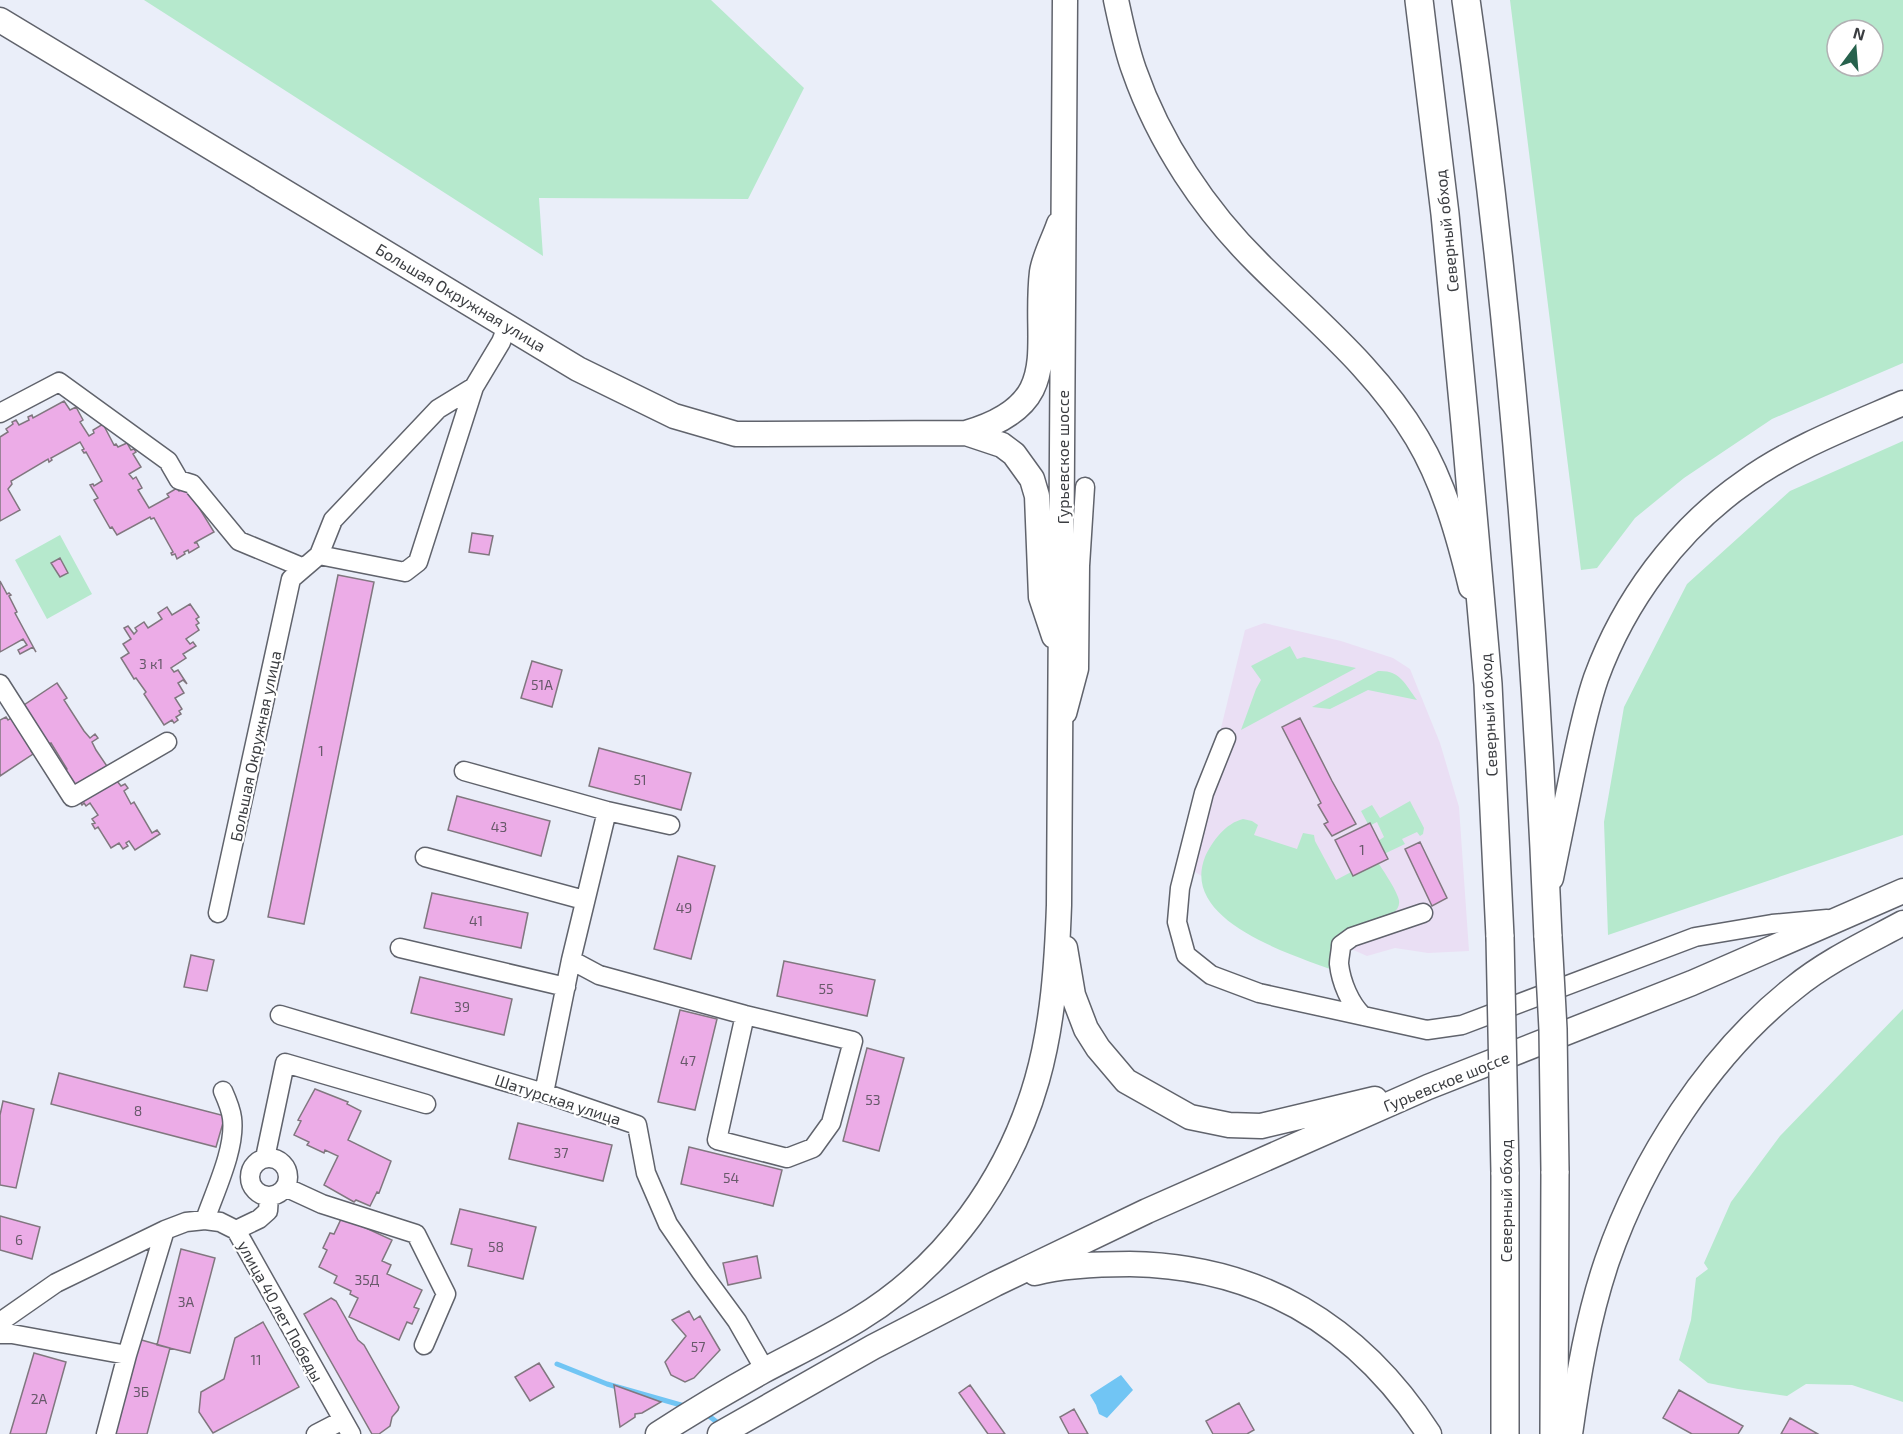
<svg xmlns="http://www.w3.org/2000/svg" width="1903" height="1434" font-family="'Exo 2',sans-serif">
<style>
.commercial{fill:#eadff4}
.green{fill:#b6e9cd;fill-rule:evenodd}
.water{fill:#71c5f4}
.lines{fill:none;stroke-linecap:round;stroke-linejoin:round}
.stream{stroke:#71c5f4;stroke-width:5}
.building{fill:#ecace7;stroke:#80777f;stroke-width:1.5}
.minor-casing{stroke:#60636c;stroke-width:21}
.major-casing{stroke:#60636c;stroke-width:27}
.highway-casing{stroke:#60636c;stroke-width:30}
.minor{stroke:#fff;stroke-width:18}
.major{stroke:#fff;stroke-width:24}
.highway{stroke:#fff;stroke-width:27}
.highway-bridge-casing{stroke:#60636c;stroke-width:30;stroke-linecap:butt}
.highway-bridge{stroke:#fff;stroke-width:27}
.labels{text-anchor:middle;dominant-baseline:central;stroke-width:4.5;stroke-linejoin:round;paint-order:stroke}
.number-label{font-size:14px;fill:#67596a}
.street-label{font-size:16px;fill:#3b3d41;stroke:#fff}
</style>
<rect width="100%" height="100%" fill="#eaeef9"/>
<path class="commercial" d="M1264,623L1341,641L1393,658L1410,669L1440,743L1459,807L1469,951L1428,953L1395,948L1367,956L1242,901L1187,867L1245,630Z"/>
<path class="green" d="M144,0H711L804,88L748,199L539,198L543,256Z
M1510,0H1903V363L1772,419L1684,478L1635,518L1597,568L1581,570ZM1837,30H1873V66H1837Z
M1903,441V835L1608,935L1604,822L1624,707L1687,584L1790,491Z
M60,535L92,594L47,619L15,560Z
M1290,646L1297,659L1304,657L1356,668L1241,730L1256,689L1261,680L1251,666Z
M1378,671C1400,670 1405,684 1417,700L1368,690L1330,709L1312,707Z
M1410,801L1424,828L1423,834L1420,836L1417,832L1402,839L1405,844L1384,854L1378,841L1384,837L1377,822L1369,826L1361,811L1372,805L1380,818Z
M1243,819L1252,821L1258,825L1254,835L1297,849L1303,833L1314,835L1315,841L1336,880L1376,859C1383,871 1393,884 1398,897C1407,918 1360,928 1346,934L1341,973C1297,956 1179,923 1205,857C1212,841 1226,823 1243,819Z
M1903,1009V1402L1852,1385L1806,1384L1787,1396L1738,1389L1708,1383L1679,1360L1691,1320L1696,1278L1708,1269L1704,1263L1731,1202L1780,1136Z"/>
<path class="water" d="M1121,1375L1133,1390L1107,1418L1099,1414L1096,1405L1090,1395Z"/>
<g class="lines">
<path class="stream" d="M557,1364L607,1384L688,1407
M705,1413L722,1426"/>
</g>
<path class="building" d="M64,401L70,410L76,407L83,420L80,422L89,436L94,433L93,430L103,424L114,445L116,444L118,447L127,443L131,450L134,449L136,452L133,454L141,467L129,474L133,479L136,477L142,488L138,490L149,508L169,497L167,494L177,488L179,491L188,486L200,505L198,506L214,532L194,543H197L199,547L189,553L188,550L184,552L185,554L177,559L175,554L172,555L171,553L173,552L154,518L151,519L150,517L117,535L112,527L110,528L94,500L98,498L90,485L93,484L94,486L102,481L86,452L84,453L82,450L84,449L80,442L51,458L52,460L49,462L48,459L11,481L12,484L8,489L20,510L0,521V437L8,432L6,429L13,424L12,422L16,420L19,425L29,420L28,417L32,415L33,418Z
M472,533L493,536L489,555L469,552Z
M60,558L68,573L60,577L51,563Z
M338,575L374,582L304,924L268,917Z
M0,581L7,594L9,593L11,595L9,596L17,612L15,613L36,652L33,647L20,654L18,650L27,645L23,639L0,652Z
M190,604L199,617L196,619L199,623L196,625L199,630L186,639L190,644L193,642L196,646L183,654L186,658L171,668L174,672L178,670L187,684L183,680L178,683L184,693L175,698L182,709L179,711L181,714L176,717L178,720L174,723L172,720L164,725L144,694L146,692L136,678L134,679L121,658L129,653L123,644L131,639L124,628L128,626L134,634L137,631L135,628L144,622L148,628L162,619L158,613L167,607L172,615Z
M532,661L562,670L552,707L521,698Z
M57,683L67,698L64,700L84,731L90,738L95,734L98,738L92,742L96,750L117,781L121,786L125,784L128,788L124,791L131,804L134,802L152,833L157,830L160,834L135,850L129,841L126,843L128,846L123,849L119,843L111,848L98,827L95,829L92,824L95,823L92,819L98,815L90,803L86,806L84,803L82,805L61,773L67,769L51,743L46,745L44,742L31,751L33,754L0,776V720L6,717L8,720L17,714L15,711Z
M1300,718L1332,781L1356,824L1332,836L1324,824L1328,822L1318,805L1321,803L1282,727Z
M599,748L691,773L681,810L589,786Z
M457,796L550,821L541,856L448,830Z
M1370,823L1388,859L1353,876L1335,840Z
M1420,842L1447,898L1432,906L1405,849Z
M678,856L715,866L691,959L654,949Z
M432,893L528,913L521,948L424,928Z
M191,955L214,960L207,991L184,987Z
M784,961L875,980L867,1016L777,996Z
M420,977L512,999L504,1035L411,1013Z
M680,1010L717,1019L695,1110L658,1102Z
M867,1048L904,1058L879,1151L843,1141Z
M59,1073L225,1116L216,1147L51,1104Z
M315,1089L348,1102L347,1104L361,1111L348,1140L391,1161L379,1193L377,1192L370,1206L356,1200L354,1202L324,1185L338,1156L325,1150L324,1153L307,1145L309,1142L294,1135L301,1121L298,1120Z
M3,1101L34,1109L16,1188L0,1185V1115Z
M518,1123L612,1145L603,1181L509,1159Z
M689,1147L782,1170L773,1206L681,1184Z
M460,1209L536,1227L523,1279L468,1266L472,1249L451,1244Z
M0,1216L40,1227L32,1259L0,1250Z
M342,1217L392,1240L382,1261L391,1265L387,1274L422,1290L414,1307L419,1309L412,1324L407,1322L399,1340L349,1317L358,1298L350,1294L351,1291L334,1283L337,1276L319,1267L327,1250L323,1248L330,1233L334,1234Z
M181,1249L215,1258L190,1353L157,1345Z
M757,1256L761,1278L728,1285L723,1263Z
M331,1298L336,1301L358,1340L364,1345L399,1407L398,1410L392,1417L390,1426L379,1434H372L304,1314Z
M689,1311L694,1320L700,1316L720,1350L694,1378L685,1382L671,1375L665,1362L686,1336L672,1320Z
M263,1322L299,1387L213,1433L199,1412L201,1392L224,1379L235,1338Z
M138,1339L170,1348L147,1434H112Z
M34,1353L66,1362L46,1434H10Z
M539,1363L554,1387L530,1401L515,1377Z
M614,1385L661,1402L642,1413L635,1414V1417L620,1427Z
M970,1385L1005,1434H988L959,1393Z
M1679,1390L1743,1426L1738,1434H1692L1663,1418Z
M1239,1403L1254,1430L1247,1434H1213L1206,1421Z
M1074,1409L1088,1434H1069L1060,1417Z
M1790,1418L1818,1434H1781Z"/>
<g class="lines">
<defs>
<path id="minor" d="M0,413L59,382L168,461L179,480L192,484L239,541L304,568
M319,555L405,572L418,562L474,387L501,342L508,324
M0,684L72,797L167,742
M1067,714L1079,669L1080,566L1085,487
M1226,738L1204,793L1180,888L1177,922L1186,955L1211,975L1259,993L1427,1030L1462,1025L1695,937L1772,924L1827,919
M464,771L607,811L670,825
M425,857L584,900
M218,913L291,579L319,555L333,520L438,409L474,387
M400,948L566,987
M571,960L599,975L745,1015L853,1041L831,1123L813,1148L787,1158L717,1140L745,1015
M280,1015L544,1093L637,1125L646,1173L668,1224L701,1272L737,1321L765,1370
M1363,1016C1350,1004 1341,982 1339,964C1339,958 1341,951 1341,945L1352,937L1423,913
M544,1093L571,960L607,811
M265,1158L285,1063L426,1104
M250 1177a19 19 0 1 1 38 0a19 19 0 1 1-38 0Z
M285,1187L322,1204L416,1234L446,1294L424,1345
M205,1220C215,1191 236,1148 232,1118C231,1109 227,1100 223,1091
M236,1230L259,1219L268,1211L269,1196
M0,1322L56,1283L165,1230L186,1222L205,1220L220,1222L236,1230L351,1434
M0,1334H12L127,1355L106,1434
M127,1355L165,1230
M316,1434L343,1420"/>
<path id="major" d="M1116,0C1121,23 1126,48 1134,70C1159,142 1205,211 1259,264C1314,319 1377,370 1417,438C1444,483 1459,537 1471,587
M0,20L578,369L674,416L736,434L966,433C1066,404 1033,349 1042,272C1044,257 1054,239 1059,224
M966,433L1002,445L1014,454L1032,479L1037,496L1041,597L1054,636
M1551,878C1558,843 1565,809 1572,775C1579,742 1585,710 1596,678C1624,601 1677,529 1745,482C1792,448 1850,426 1903,403
M1065,948L1073,995L1086,1029L1098,1048L1126,1081L1190,1117L1229,1125L1261,1126L1375,1099
M1035,1273C1065,1265 1098,1264 1130,1264C1260,1266 1359,1326 1429,1434
M658,1434C692,1412 727,1391 763,1371C795,1354 828,1338 859,1319C946,1266 1009,1178 1037,1080C1053,1024 1057,963 1059,905L1065,0
M720,1434L873,1347L995,1284L1147,1211L1428,1087L1692,983L1903,891
M1570,1434C1578,1376 1588,1317 1607,1261C1642,1160 1709,1055 1794,988C1827,961 1866,943 1903,923"/>
<path id="highway" d="M1419,0L1445,214L1465,424L1488,684L1500,937
M1466,0C1511,310 1535,624 1548,937
M1505,1434V1172
M1554,1434L1555,1171"/>
</defs>
<use href="#minor" class="minor-casing"/>
<use href="#major" class="major-casing"/>
<use href="#highway" class="highway-casing"/>
<use href="#minor" class="minor"/>
<use href="#major" class="major"/>
<use href="#highway" class="highway"/>
<defs>
<path id="highway-bridge" d="M1500,937L1505,1172
M1548,937L1553,1029L1555,1171"/>
</defs>
<use href="#highway-bridge" class="highway-bridge-casing"/>
<use href="#highway-bridge" class="highway-bridge"/>
</g>
<g class="labels">
<g class="number-label">
<text x="151" y="663">3 к1</text>
<text x="542" y="684">51А</text>
<text x="321" y="750">1</text>
<text x="640" y="779">51</text>
<text x="499" y="826">43</text>
<text x="1362" y="849">1</text>
<text x="684" y="907">49</text>
<text x="476" y="920">41</text>
<text x="826" y="988">55</text>
<text x="462" y="1006">39</text>
<text x="688" y="1060">47</text>
<text x="873" y="1099">53</text>
<text x="138" y="1110">8</text>
<text x="561" y="1152">37</text>
<text x="731" y="1177">54</text>
<text x="19" y="1239">6</text>
<text x="496" y="1246">58</text>
<text x="367" y="1279">35Д</text>
<text x="186" y="1301">3А</text>
<text x="698" y="1346">57</text>
<text x="256" y="1359">11</text>
<text x="141" y="1391">3Б</text>
<text x="39" y="1398">2А</text>
</g>
<g class="street-label">
<text transform="translate(1446 231) rotate(-96)">Северный обход</text>
<text transform="translate(461 297) rotate(31)">Большая Окружная улица</text>
<text transform="translate(1062 457) rotate(-90)">Гурьевское шоссе</text>
<text transform="translate(1488 715) rotate(-93)">Северный обход</text>
<text transform="translate(255 746) rotate(-78)">Большая Окружная улица</text>
<text transform="translate(1446 1081) rotate(-22)">Гурьевское шоссе</text>
<text transform="translate(558 1099) rotate(18)">Шатурская улица</text>
<text transform="translate(1505 1201) rotate(-90)">Северный обход</text>
<text transform="translate(281 1311) rotate(61)">улица 40 лет Победы</text>
</g>
</g>
<g transform="translate(1855 48) rotate(16)"><circle r="28" fill="#ffffff" stroke="#b1b1b3" stroke-width="1.5"/>
<path d="M0-4.5L10 22L0 15L-10 22Z" fill="#27624d"/>
<text y="-9" font-size="16" font-weight="bold" text-anchor="middle" fill="#3b3d41">N</text>
</g>
</svg>
